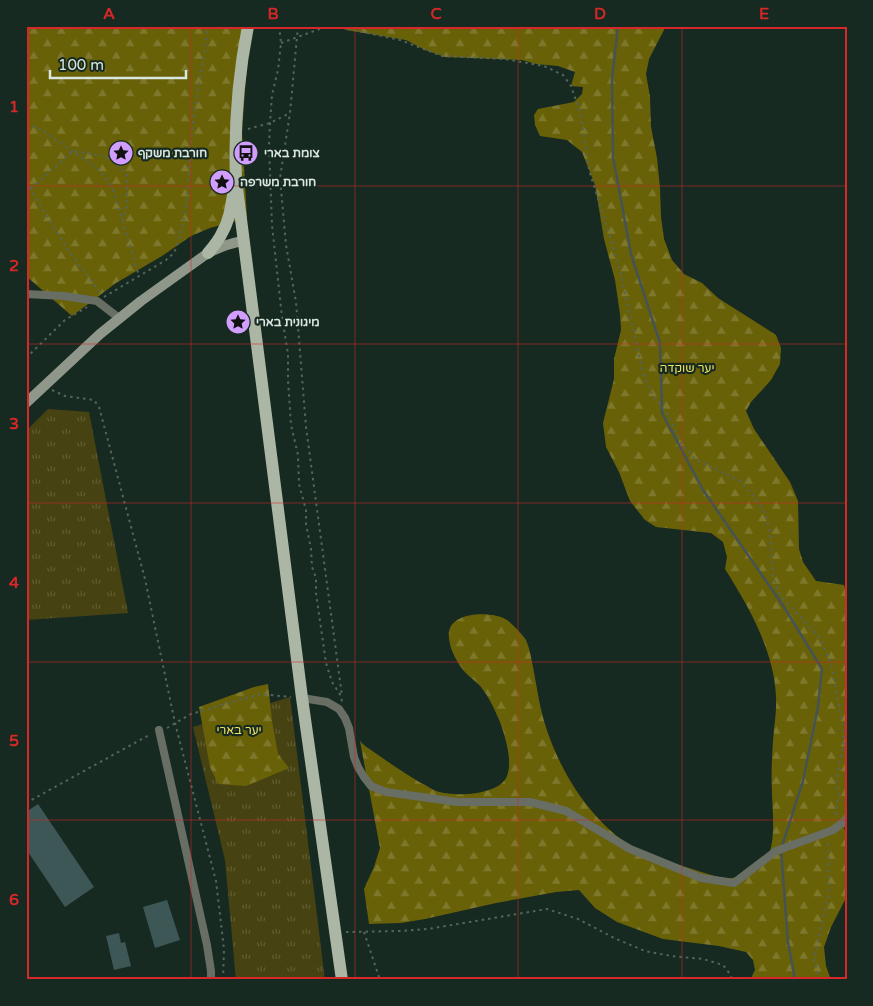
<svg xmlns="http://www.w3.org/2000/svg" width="873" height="1006" font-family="'Varela Round',Heebo,sans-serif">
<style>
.grass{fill:url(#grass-tufts)}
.forest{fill:url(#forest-firs)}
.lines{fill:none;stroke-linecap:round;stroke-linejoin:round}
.stream{stroke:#445354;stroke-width:2.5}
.building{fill:#3d5756}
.path{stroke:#54655c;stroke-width:2;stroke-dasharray:2.5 4;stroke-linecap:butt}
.minor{stroke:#696e65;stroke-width:8}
.secondary{stroke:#8f978a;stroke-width:10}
.primary{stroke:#acb6a5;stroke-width:12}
.grid{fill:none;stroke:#d62828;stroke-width:1;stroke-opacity:0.55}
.labels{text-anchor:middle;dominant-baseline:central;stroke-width:4.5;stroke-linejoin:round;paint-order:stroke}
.poi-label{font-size:12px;font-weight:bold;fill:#dae7e0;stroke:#172a21;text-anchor:start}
.park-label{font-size:12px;fill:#f3e760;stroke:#172a21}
.neatline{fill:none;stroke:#d62828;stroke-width:2}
.grid-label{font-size:16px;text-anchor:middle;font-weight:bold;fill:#d62828}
</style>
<defs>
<pattern id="grass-tufts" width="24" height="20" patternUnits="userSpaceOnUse" patternTransform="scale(1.25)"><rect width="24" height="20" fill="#464211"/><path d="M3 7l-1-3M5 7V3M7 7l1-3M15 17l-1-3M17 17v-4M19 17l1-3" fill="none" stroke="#605d33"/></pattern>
<pattern id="forest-firs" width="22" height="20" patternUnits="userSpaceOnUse" patternTransform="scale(1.25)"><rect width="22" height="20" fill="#696108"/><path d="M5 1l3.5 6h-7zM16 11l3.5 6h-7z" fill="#7e782c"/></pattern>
</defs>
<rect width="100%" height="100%" fill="#172a21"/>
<path class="grass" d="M48,409L89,412L128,613L26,620V431Z
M290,697L325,980H236L225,860L193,727Z"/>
<path class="forest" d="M26,26H252L248,49L242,132L247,218L210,228L191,236L162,256L116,283L72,316L26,276Z
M338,26H666L649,59L646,74L650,97L651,127L657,158L660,188L661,217L664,239L672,260L684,274L702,283L718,298L776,335L781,348L780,364L771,380L751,402L746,411L754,429L790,482L798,501L799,549L803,562L816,581L844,585L847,594V822L844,829L847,831V896L831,927L824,947L826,966L831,980H750L755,970L753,960L746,952L719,946L663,939L617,922L595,908L579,890L556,892L496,903L425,919L401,923L369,924L364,889L374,867L380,848L360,741L365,746C384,759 402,772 421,783C426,785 431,789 436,791C453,797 499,796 507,776C513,761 505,736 500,722C495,710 489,697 481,687C478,683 473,680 469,676C461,669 455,659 451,648C450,644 448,636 449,632C452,611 493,611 507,620C513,625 522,634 526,640C530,649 531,658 533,667C535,678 537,689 539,700C550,758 588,824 641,852C656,859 673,863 689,868C699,871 715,877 726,878C734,879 751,874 758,870C779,854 772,814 772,791C771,774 772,757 773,741C774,726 777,711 776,696C774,651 749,607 725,569L727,557L723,542L711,533L656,527L645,520L630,501L619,472L606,447L603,423L614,379V359L621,330L620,314L615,280L604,239L595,185L582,152L567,140L540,136L535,125L534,115L538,109L574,102L582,94L583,87L571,86L575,72L558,66L536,64L522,60L445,57L425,50L406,40L346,30Z
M268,684L272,721L278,754L289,768L246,786L218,784L210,767L199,707L254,687Z"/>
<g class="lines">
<path class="stream" d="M618,26L612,79L613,157L631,254L660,343L662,413L703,490L784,607L822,669L818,707L803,781L781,849L788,942L795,980"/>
</g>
<path class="building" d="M38,804L94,887L65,907L26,849V812Z
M167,900L180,940L155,948L143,907Z
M119,933L121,943L125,942L131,966L114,970L106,936Z"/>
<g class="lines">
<path class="path" d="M279,26L281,43L278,70L272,95L270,123L269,146L272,225L282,317L288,354V380L291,425L298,455L299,484L306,510V524L311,549L312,567L316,578V593L326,663L332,682L341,696L342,702
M298,26L290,113L280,178L286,245L296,302L306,427L342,696
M335,26L400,40L442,56L505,59L544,66L563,75L571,86L581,115L589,170L618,262L644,377L653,395L669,416L681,444L695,459L740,481L756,499L765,514L770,532L773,576L780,595L819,637L831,663L843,726L844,742L836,781L839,793L835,818
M281,43L328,26
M26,124L42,130L98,169L110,183L114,193L139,276
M248,129L270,123L290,113
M26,182L68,250L101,293
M26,193L73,151L99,155L113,160L127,175V205L123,220
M104,297L166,260L174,253L178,243L186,210L193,121L207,35V26
M26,358L65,320L87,307
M52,390L65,396L94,400L99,407L145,579L175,723L216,881L224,949L223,980
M167,728L191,714L260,694L291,697
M26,803L151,734
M346,932L400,931L428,929L547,909L578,919L614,938L645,951L671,956L703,959L723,965L730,974L732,980
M364,932L380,980
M820,980L814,959L829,893L828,845L830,840"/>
<path class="minor" d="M26,294L64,296L97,301L119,318
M302,698L327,702L339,709L345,718L349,728L354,757L358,767L364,777L371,786L386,792L457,802H530L566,811L630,849L701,878L734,883L776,851L833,830L847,819
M159,730L207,945L211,971V980"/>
<path class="secondary" d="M26,403L100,334L141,301L208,253C220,247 230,243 243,241"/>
<path class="primary" d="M248,26C238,77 234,129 236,180L302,698L342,980
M208,253C213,247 219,240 222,233C229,221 231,208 233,195"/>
</g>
<path class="grid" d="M191,26V980M355,26V980M518,26V980M682,26V980M26,186H847M26,344H847M26,503H847M26,662H847M26,820H847"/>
<defs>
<symbol id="sight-disc" viewBox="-11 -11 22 22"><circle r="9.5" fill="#d19dfe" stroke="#172a21"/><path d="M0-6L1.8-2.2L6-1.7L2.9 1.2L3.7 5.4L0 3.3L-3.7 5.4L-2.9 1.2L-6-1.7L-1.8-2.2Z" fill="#111"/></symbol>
<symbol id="bus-disc" viewBox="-11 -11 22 22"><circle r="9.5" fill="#d19dfe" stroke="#172a21"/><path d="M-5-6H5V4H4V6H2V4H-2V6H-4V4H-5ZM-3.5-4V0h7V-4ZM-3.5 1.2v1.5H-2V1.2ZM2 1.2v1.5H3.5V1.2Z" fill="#111"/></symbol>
</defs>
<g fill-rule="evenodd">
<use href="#sight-disc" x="107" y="139" width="28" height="28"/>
<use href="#bus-disc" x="232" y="139" width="28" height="28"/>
<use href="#sight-disc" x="208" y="168" width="28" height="28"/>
<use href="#sight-disc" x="224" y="308" width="28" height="28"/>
</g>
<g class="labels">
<g class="poi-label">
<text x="138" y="153">חורבת משקף</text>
<text x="264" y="153">צומת בארי</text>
<text x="240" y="182">חורבת משרפה</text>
<text x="256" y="322">מיגונית בארי</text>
</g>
<g class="park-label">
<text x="687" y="368">יער שוקדה</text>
<text x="239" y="730">יער בארי</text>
</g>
</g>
<rect width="873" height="1006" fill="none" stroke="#172a21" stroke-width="55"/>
<path d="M50 70v8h136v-8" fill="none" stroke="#dae7e0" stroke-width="2.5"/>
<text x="58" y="70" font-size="15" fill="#dae7e0" stroke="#172a21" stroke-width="4" paint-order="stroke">100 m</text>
<rect x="28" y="28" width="818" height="950" class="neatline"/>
<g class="grid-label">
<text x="109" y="19">A</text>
<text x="273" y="19">B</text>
<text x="436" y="19">C</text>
<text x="600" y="19">D</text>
<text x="764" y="19">E</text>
<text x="14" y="112">1</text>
<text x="14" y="271">2</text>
<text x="14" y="429">3</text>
<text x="14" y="588">4</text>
<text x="14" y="746">5</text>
<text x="14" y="905">6</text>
</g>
</svg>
